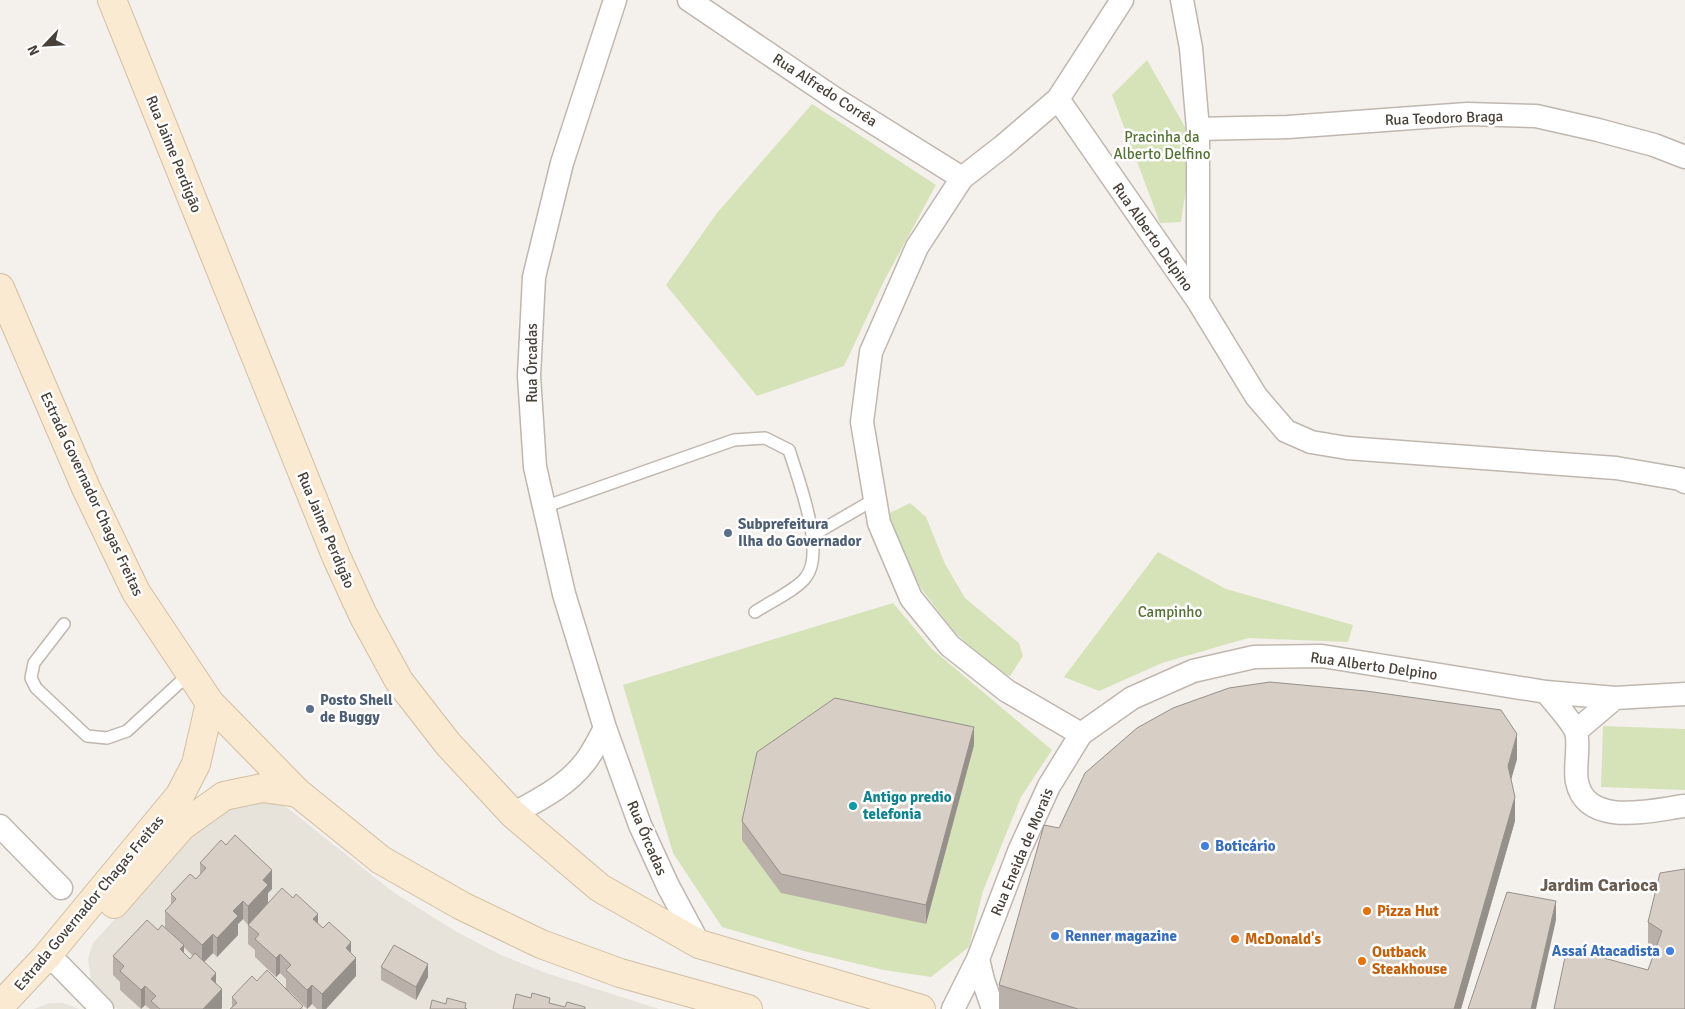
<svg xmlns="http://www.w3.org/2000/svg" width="1685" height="1009" font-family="Signika,sans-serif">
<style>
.residential{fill:#e7e2da}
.green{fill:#d6e3b9}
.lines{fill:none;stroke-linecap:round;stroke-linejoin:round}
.lane-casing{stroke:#bfb7af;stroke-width:14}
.street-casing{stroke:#bfb7af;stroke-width:25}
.secondary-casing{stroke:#d1bfa2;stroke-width:30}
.lane{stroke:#fff;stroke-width:11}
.street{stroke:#fff;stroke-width:22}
.secondary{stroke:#f9ead1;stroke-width:28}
.wall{fill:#b9b1a9;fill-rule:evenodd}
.shaded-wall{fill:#96908a}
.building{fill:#d7cec5;stroke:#96908a}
.service-dot{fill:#5c6f8a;stroke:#fff;stroke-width:2}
.culture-dot{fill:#0f9aa8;stroke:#fff;stroke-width:2}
.shop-dot{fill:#3f7fe0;stroke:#fff;stroke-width:2}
.food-dot{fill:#e8710a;stroke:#fff;stroke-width:2}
.labels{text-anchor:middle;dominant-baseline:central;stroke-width:5;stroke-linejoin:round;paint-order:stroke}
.street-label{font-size:15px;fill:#48413a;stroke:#fff}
.park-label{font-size:15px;fill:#547333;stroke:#fff}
.service-label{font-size:15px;font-weight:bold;fill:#4e5e75;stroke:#fff;text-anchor:start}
.culture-label{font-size:15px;font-weight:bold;fill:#0d838f;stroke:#fff;text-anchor:start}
.shop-label{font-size:15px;font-weight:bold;fill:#366cbe;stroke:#fff;text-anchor:start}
.food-label{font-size:15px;font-weight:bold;fill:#c56008;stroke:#fff;text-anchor:start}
.quarter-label{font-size:18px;font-weight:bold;fill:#695d52;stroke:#fff}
</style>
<rect width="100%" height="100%" fill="#f4f0ec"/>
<path class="residential" d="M239,799L275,801L286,807L393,892L457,932L499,954L543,972L659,1009H117L99,992L91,980L88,959L93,943L203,823Z
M50,1003H63L79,1009H34Z"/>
<path class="green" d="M1147,60L1193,141L1181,222L1160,223L1112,95Z
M812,104L936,185L884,281L844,366L757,396L666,285L717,213Z
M910,503L926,517L945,564L965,598L1019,643L1023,656L1010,676L993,670L953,630L920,587L892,529L890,513Z
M1158,552L1226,589L1353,625L1348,642L1248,638L1162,663L1099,691L1064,677Z
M893,603L932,649L1052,750L1021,797L983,891L969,947L931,977L884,970L804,951L722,927L673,853L623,685Z
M1603,726L1685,729V790L1601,787Z"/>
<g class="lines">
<defs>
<path id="lane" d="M544,507L734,440L765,438L789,450C798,478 826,552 806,577C798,589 768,603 755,612
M813,535L875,499
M64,624L34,663L31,678L36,688L87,736L107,738L127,731L190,673"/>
<path id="street" d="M615,0L562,163L534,277L529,376L535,467L564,594L605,728L640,825L668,886L699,944
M689,0L837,100L962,178
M1182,0L1191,48L1198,129V301
M1058,99L1198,301L1256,396L1286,431L1311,442L1347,448L1616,468L1680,479L1685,482
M1198,129L1288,127L1467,114L1536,116L1598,130L1654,145L1685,157
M1546,692C1552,699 1574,725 1576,732C1580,744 1574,768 1577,782C1587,828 1652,810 1685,806
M1576,731L1615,698
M1081,734L1007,691L950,646L911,598L879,523L862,422L871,352L917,247L962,178L1003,146L1058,99L1122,0
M513,814C538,800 567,786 585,762C593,752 599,739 605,728
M0,826L61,888
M46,957L59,965L102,1009
M978,959L983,980L993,1009
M953,1009L978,959L1020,849L1049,786L1081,734L1132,698L1193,671L1254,657L1322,656L1546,692L1615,698L1685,694"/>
<path id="secondary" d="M112,0L336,556L363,615L399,681L448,744L513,814L600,888L699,944L921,1009
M0,288L86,488L136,592L210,703L298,793L381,860L462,906L541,944L620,973L748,1009
M114,904L182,826L224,796L262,788L298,793
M0,1006L46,957L180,795L196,764L210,703"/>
</defs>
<use href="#lane" class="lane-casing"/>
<use href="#street" class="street-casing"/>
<use href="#secondary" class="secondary-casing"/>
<use href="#lane" class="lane"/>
<use href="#street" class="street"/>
<use href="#secondary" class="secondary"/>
</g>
<path class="wall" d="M974,745L926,924L781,893L742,840V821Z
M1517,759L1511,780L1515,821L1461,1009H999V985L1059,828Z
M200,863L272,889L268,893V903L248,925L243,919L238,924V935L217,957L213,953L204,962L216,983L222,1008L221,1009H150L145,1005L141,1009L120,990V982L113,975V956L158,930L165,928V911L171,905V894L196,879L200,874ZM184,947L193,956L190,959L184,953Z
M1685,869L1655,951L1648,947V922Z
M318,924L351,952L356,976L326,1009H317L312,1004L307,1009L288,990L303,1009L232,1007V997L257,981L286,988V979L280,973L276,977L255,957V950L248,944V925Z
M381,967L428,977L416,1000L381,980Z"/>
<path class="shaded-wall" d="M974,727V745L926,924V905Z
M1517,734V759L1508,790V766Z
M1515,797V821L1461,1009H1454Z
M272,870V889L268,893V903L248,925V906L263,880Z
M243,901V919L238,924V935L217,957V938L233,911Z
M1556,901V920L1536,1009H1531Z
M318,914V933L313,919Z
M213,934V953L202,964V945Z
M351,942V961L346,948Z
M184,945V964L180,949Z
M280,954V973L276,977V958Z
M356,958V976L326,1009H322V994Z
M428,964V977L416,1000V987Z
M216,973V992L211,979Z
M312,985V1004L307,1009V990Z
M145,986V1005L141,1009V990Z
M222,989V1008L221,1009H203Z"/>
<path class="building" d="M1270,682L1366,691L1501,710L1517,734L1508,766L1515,797L1454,1009H1078L999,985L1044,825L1059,828L1085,773L1137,728L1173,708L1229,688Z
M835,698L974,727L926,905L781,874L742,821L757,752Z
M235,835L272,870L263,880L268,885L248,906L243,901L233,911L238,916L217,938L213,934L202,945L165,911L176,899L171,894L190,874L196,879L206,868L200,863L221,840L226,845Z
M1685,869V1009H1554L1567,948L1648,970L1662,931L1648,922L1660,873Z
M282,888L293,898L296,894L318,914L313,919L323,928L329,922L351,942L346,948L356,958L322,994L312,985L307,990L286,970L291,965L280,954L276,958L255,939L259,934L248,925Z
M1507,892L1556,901L1531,1009H1468Z
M147,920L158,930L162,925L184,945L180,949L190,959L195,953L216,973L211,979L222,989L203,1009H160L151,1001L156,996L145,986L141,990L120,971L124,966L113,956Z
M394,945L428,964L416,987L381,967Z
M267,970L303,1006L300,1009H230L237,1003L232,997L252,976L257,981Z
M532,993L550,998L549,1003L565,1007L567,1002L585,1007V1009H513L516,994L531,998Z
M447,998L466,1003L465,1008L467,1009H430L432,1000L446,1004Z"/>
<g class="service-dot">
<circle cx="728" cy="533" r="5"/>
<circle cx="310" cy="709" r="5"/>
</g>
<circle class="culture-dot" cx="853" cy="806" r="5"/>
<g class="shop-dot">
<circle cx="1205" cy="846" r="5"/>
<circle cx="1055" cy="936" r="5"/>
<circle cx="1670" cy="951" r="5"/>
</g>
<g class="food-dot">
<circle cx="1367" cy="911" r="5"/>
<circle cx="1235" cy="939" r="5"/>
<circle cx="1362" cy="961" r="5"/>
</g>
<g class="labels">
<g class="street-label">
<text transform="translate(825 90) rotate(33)">Rua Alfredo Corrêa</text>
<text transform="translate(1444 118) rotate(-2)">Rua Teodoro Braga</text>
<text transform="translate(174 154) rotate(68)">Rua Jaime Perdigão</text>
<text transform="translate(1153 237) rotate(55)">Rua Alberto Delpino</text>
<text transform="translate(532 363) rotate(-90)">Rua Órcadas</text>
<text transform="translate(92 494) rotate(65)">Estrada Governador Chagas Freitas</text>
<text transform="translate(326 530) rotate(67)">Rua Jaime Perdigão</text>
<text transform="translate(1374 666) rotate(8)">Rua Alberto Delpino</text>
<text transform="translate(647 838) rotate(67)">Rua Órcadas</text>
<text transform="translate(1022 852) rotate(-67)">Rua Eneida de Morais</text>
<text transform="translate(89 903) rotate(-50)">Estrada Governador Chagas Freitas</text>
</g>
<g class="park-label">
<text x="1162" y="137">Pracinha da<tspan x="1162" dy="17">Alberto Delfino</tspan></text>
<text x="1170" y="612">Campinho</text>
</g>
<g class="service-label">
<text x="738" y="524">Subprefeitura<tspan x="738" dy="17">Ilha do Governador</tspan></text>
<text x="320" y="700">Posto Shell<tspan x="320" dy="17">de Buggy</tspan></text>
</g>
<g class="culture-label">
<text x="863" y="797">Antigo predio<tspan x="863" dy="17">telefonia</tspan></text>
</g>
<g class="shop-label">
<text x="1215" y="846">Boticário</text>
<text x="1065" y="936">Renner magazine</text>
<text x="1660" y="951" text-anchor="end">Assaí Atacadista</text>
</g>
<g class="food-label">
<text x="1377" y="911">Pizza Hut</text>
<text x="1245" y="939">McDonald's</text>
<text x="1372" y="952">Outback<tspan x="1372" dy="17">Steakhouse</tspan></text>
</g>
<g class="quarter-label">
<text x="1599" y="885">Jardim Carioca</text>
</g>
</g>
<g transform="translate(45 45) rotate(245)" stroke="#ffffff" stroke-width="4" paint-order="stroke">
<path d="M0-4L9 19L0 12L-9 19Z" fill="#48413a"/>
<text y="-8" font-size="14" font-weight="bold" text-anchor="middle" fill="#48413a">N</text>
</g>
</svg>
